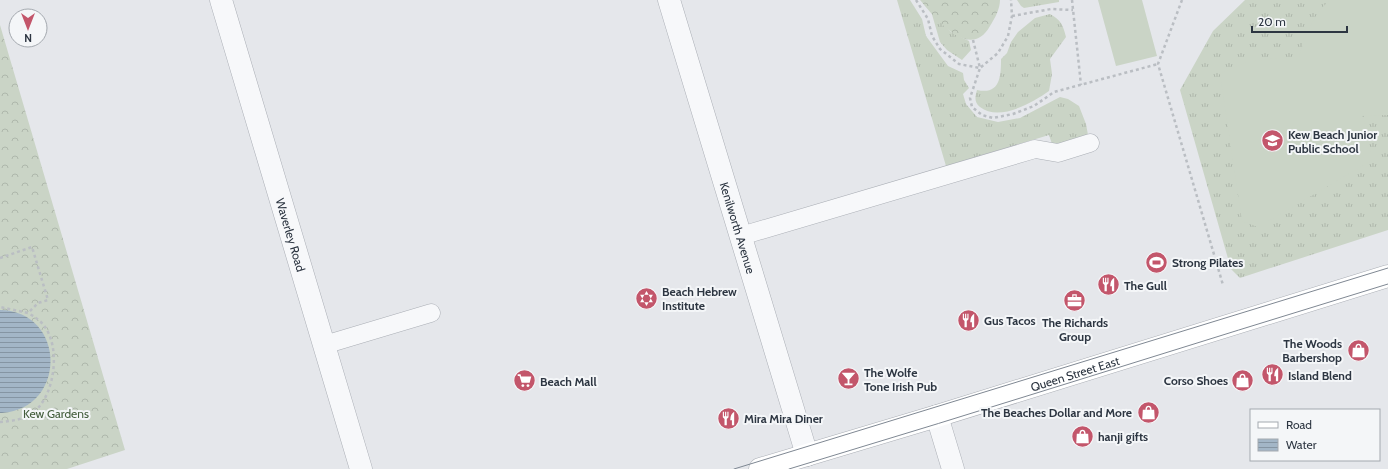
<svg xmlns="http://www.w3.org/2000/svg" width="1388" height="469" font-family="Cabin,sans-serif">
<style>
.grass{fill:url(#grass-tufts)}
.forest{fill:url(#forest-crowns)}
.pitch{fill:#cad4c6}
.water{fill:url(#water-rules)}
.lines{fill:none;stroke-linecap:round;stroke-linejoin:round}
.service-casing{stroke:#aaaeb5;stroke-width:19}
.minor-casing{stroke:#aaaeb5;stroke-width:23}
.secondary-casing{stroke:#aaaeb5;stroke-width:23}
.path{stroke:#babec3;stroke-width:2.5;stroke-dasharray:3 3;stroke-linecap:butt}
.service{stroke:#f7f8fa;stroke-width:18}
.minor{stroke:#f7f8fa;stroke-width:22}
.secondary{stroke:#fff;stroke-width:22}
.tram{stroke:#7f8893;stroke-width:1}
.labels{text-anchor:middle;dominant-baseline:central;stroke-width:4;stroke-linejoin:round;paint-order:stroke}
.poi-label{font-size:12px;font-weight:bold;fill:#2d3642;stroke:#f4f6f8;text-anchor:start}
.street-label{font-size:12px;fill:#2d3642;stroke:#f4f6f8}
.park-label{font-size:12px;fill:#435d3c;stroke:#f4f6f8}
</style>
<defs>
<pattern id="grass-tufts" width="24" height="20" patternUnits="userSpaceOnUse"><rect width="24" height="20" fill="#cad4c6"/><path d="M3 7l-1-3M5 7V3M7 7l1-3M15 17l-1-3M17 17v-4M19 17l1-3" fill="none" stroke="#aeb7ab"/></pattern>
<pattern id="forest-crowns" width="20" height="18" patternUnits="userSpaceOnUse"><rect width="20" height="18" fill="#cad4c6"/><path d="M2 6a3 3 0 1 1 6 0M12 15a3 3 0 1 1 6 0" fill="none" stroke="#aeb7ab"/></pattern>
<pattern id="water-rules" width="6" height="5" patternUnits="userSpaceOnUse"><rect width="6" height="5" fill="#a3b6c7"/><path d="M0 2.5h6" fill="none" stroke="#8595a3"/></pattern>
</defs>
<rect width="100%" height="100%" fill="#e5e7eb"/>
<path class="grass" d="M897,0H910L922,19L926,36L948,66L963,73L964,80L969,88L963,94L966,104L977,117L998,122L1020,118L1060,97L1068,99L1079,106L1086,124L1088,135L1053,147L1049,135L946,166Z
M1017,0H1059V2L1024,8L1021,6Z
M1245,0H1388V230L1240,278L1231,269L1180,90L1213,31Z
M931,11L951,32L969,41L971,50L962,60L947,50L940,42Z
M1050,14C1061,20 1063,25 1066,37L1050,59L1052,74L1049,91C1032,103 999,122 980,107C974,102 975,97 977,90C1000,95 1001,77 1001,59L1007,53L1011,42L1018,32L1035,18Z"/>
<path class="forest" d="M920,0H1000C1000,9 995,18 990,26C970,62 935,18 920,0Z
M0,25L125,450L67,469H0Z"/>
<path class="pitch" d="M1098,0H1142L1157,56L1116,66Z
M1331,0H1388V115L1362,116L1368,131L1371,161L1258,227L1242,221L1220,74L1248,62L1278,58L1298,62L1299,57C1305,38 1313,12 1331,0Z"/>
<path class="water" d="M0,310C66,311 68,408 2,413H0Z"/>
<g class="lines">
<defs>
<path id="service" d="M741,236L1035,149L1058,153L1090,143
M324,345L431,313"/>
<g id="minor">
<path id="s1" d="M221,0L361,469"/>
<path id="s2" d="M669,0L807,455"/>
<path d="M937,416L953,469"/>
</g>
<g id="secondary">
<path id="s3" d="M760,469L937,416L1388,276"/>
</g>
</defs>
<use href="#service" class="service-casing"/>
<use href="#minor" class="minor-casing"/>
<use href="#secondary" class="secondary-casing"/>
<path class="path" d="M916,0L928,19L932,36L940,49L959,64L980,68L998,53L1008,36L1012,16L1011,0
M1072,0L1081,85
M1182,0L1158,64L1223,285
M1012,16L1051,9L1073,10
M973,40L980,68L970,98L972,107L982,115L993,118L1013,114L1034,106L1054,92L1158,64
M0,258L32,247L48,300L38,303L28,313L0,307
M0,422C13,421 28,419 37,409C55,391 60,348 45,327C41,321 35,317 28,313"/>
<use href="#service" class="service"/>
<use href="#minor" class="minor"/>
<use href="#secondary" class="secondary"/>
<path class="tram" d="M734,469L1388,268
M789,469C989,409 1188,345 1388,284"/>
</g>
<defs>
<symbol id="school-disc" viewBox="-11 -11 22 22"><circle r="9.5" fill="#c3566b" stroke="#f4f6f8"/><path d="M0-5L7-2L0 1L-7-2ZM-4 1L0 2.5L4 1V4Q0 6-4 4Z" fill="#fff"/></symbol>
<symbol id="stadium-disc" viewBox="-11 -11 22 22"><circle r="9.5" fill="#c3566b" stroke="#f4f6f8"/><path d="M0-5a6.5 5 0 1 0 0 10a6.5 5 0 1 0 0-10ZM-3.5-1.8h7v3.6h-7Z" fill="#fff"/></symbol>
<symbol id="restaurant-disc" viewBox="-11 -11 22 22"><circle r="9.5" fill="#c3566b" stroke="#f4f6f8"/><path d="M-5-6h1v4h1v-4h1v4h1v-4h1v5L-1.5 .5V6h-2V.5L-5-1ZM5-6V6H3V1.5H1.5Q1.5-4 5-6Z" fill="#fff"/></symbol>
<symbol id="synagogue-disc" viewBox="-11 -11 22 22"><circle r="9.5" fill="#c3566b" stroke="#f4f6f8"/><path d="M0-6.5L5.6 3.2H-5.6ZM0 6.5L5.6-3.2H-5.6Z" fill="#fff"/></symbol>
<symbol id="office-disc" viewBox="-11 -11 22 22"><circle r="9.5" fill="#c3566b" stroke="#f4f6f8"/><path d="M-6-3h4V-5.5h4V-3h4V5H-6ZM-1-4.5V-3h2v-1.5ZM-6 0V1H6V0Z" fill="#fff"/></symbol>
<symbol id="shop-disc" viewBox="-11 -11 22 22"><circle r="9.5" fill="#c3566b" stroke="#f4f6f8"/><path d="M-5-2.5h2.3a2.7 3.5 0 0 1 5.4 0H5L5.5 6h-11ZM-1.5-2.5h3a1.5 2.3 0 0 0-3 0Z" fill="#fff"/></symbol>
<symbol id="bar-disc" viewBox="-11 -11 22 22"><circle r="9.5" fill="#c3566b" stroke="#f4f6f8"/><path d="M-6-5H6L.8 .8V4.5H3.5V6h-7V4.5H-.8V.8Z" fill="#fff"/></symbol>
<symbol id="supermarket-disc" viewBox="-11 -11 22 22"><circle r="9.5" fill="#c3566b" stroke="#f4f6f8"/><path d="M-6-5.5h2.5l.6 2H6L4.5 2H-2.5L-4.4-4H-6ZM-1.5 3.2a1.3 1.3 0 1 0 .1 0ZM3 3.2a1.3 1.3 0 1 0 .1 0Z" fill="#fff"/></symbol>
</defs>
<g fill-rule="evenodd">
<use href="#school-disc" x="1260" y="128" width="25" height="25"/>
<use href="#stadium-disc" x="1144" y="250" width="25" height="25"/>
<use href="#restaurant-disc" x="1096" y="272" width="25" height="25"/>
<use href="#synagogue-disc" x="634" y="286" width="25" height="25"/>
<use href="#office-disc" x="1062" y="288" width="25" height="25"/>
<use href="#restaurant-disc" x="956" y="308" width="25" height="25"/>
<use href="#shop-disc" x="1346" y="338" width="25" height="25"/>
<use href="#restaurant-disc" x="1260" y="362" width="25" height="25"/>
<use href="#bar-disc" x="836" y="366" width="25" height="25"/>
<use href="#shop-disc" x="1230" y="368" width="25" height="25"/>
<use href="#supermarket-disc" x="512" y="368" width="25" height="25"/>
<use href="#shop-disc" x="1136" y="400" width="25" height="25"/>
<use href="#restaurant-disc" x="716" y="406" width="25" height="25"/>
<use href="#shop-disc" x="1070" y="424" width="25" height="25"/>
</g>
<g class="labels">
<g class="poi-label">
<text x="1288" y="134">Kew Beach Junior<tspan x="1288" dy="14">Public School</tspan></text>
<text x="1172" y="262">Strong Pilates</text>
<text x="1124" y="285">The Gull</text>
<text x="662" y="291">Beach Hebrew<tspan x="662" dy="14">Institute</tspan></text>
<text x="984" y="320">Gus Tacos</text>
<text x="1075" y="322" text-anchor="middle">The Richards<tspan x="1075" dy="14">Group</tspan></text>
<text x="1342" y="343" text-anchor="end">The Woods<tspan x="1342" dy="14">Barbershop</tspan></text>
<text x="864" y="372">The Wolfe<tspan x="864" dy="14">Tone Irish Pub</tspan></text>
<text x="1288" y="375">Island Blend</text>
<text x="1228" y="380" text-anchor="end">Corso Shoes</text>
<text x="540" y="381">Beach Mall</text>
<text x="1132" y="412" text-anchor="end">The Beaches Dollar and More</text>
<text x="744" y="418">Mira Mira Diner</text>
<text x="1098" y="436">hanji gifts</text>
</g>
<g class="street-label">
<text stroke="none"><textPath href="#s2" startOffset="238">Kenilworth Avenue</textPath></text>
<text stroke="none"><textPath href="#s1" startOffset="245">Waverley Road</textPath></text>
<text stroke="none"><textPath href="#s3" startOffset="329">Queen Street East</textPath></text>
</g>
<g class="park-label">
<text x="56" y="413">Kew Gardens</text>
</g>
</g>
<rect x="1250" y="409" width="130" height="52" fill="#f4f6f8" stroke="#a4a9af"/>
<rect x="1258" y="422" width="20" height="6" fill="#ffffff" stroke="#a4a9af"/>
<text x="1286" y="429" font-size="12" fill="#2d3642">Road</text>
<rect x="1258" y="439" width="20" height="12" fill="url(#water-rules)" stroke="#a4a9af"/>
<text x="1286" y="449" font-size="12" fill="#2d3642">Water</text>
<g transform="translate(28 28) rotate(180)"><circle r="19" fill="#f4f6f8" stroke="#a4a9af"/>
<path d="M0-3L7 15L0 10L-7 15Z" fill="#c3566b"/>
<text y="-6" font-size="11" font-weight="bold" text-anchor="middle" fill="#2d3642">N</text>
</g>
<path d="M1252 26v6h95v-6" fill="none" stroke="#2d3642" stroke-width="2"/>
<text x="1258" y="26" font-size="12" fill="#2d3642" stroke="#f4f6f8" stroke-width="3" paint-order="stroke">20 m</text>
</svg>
